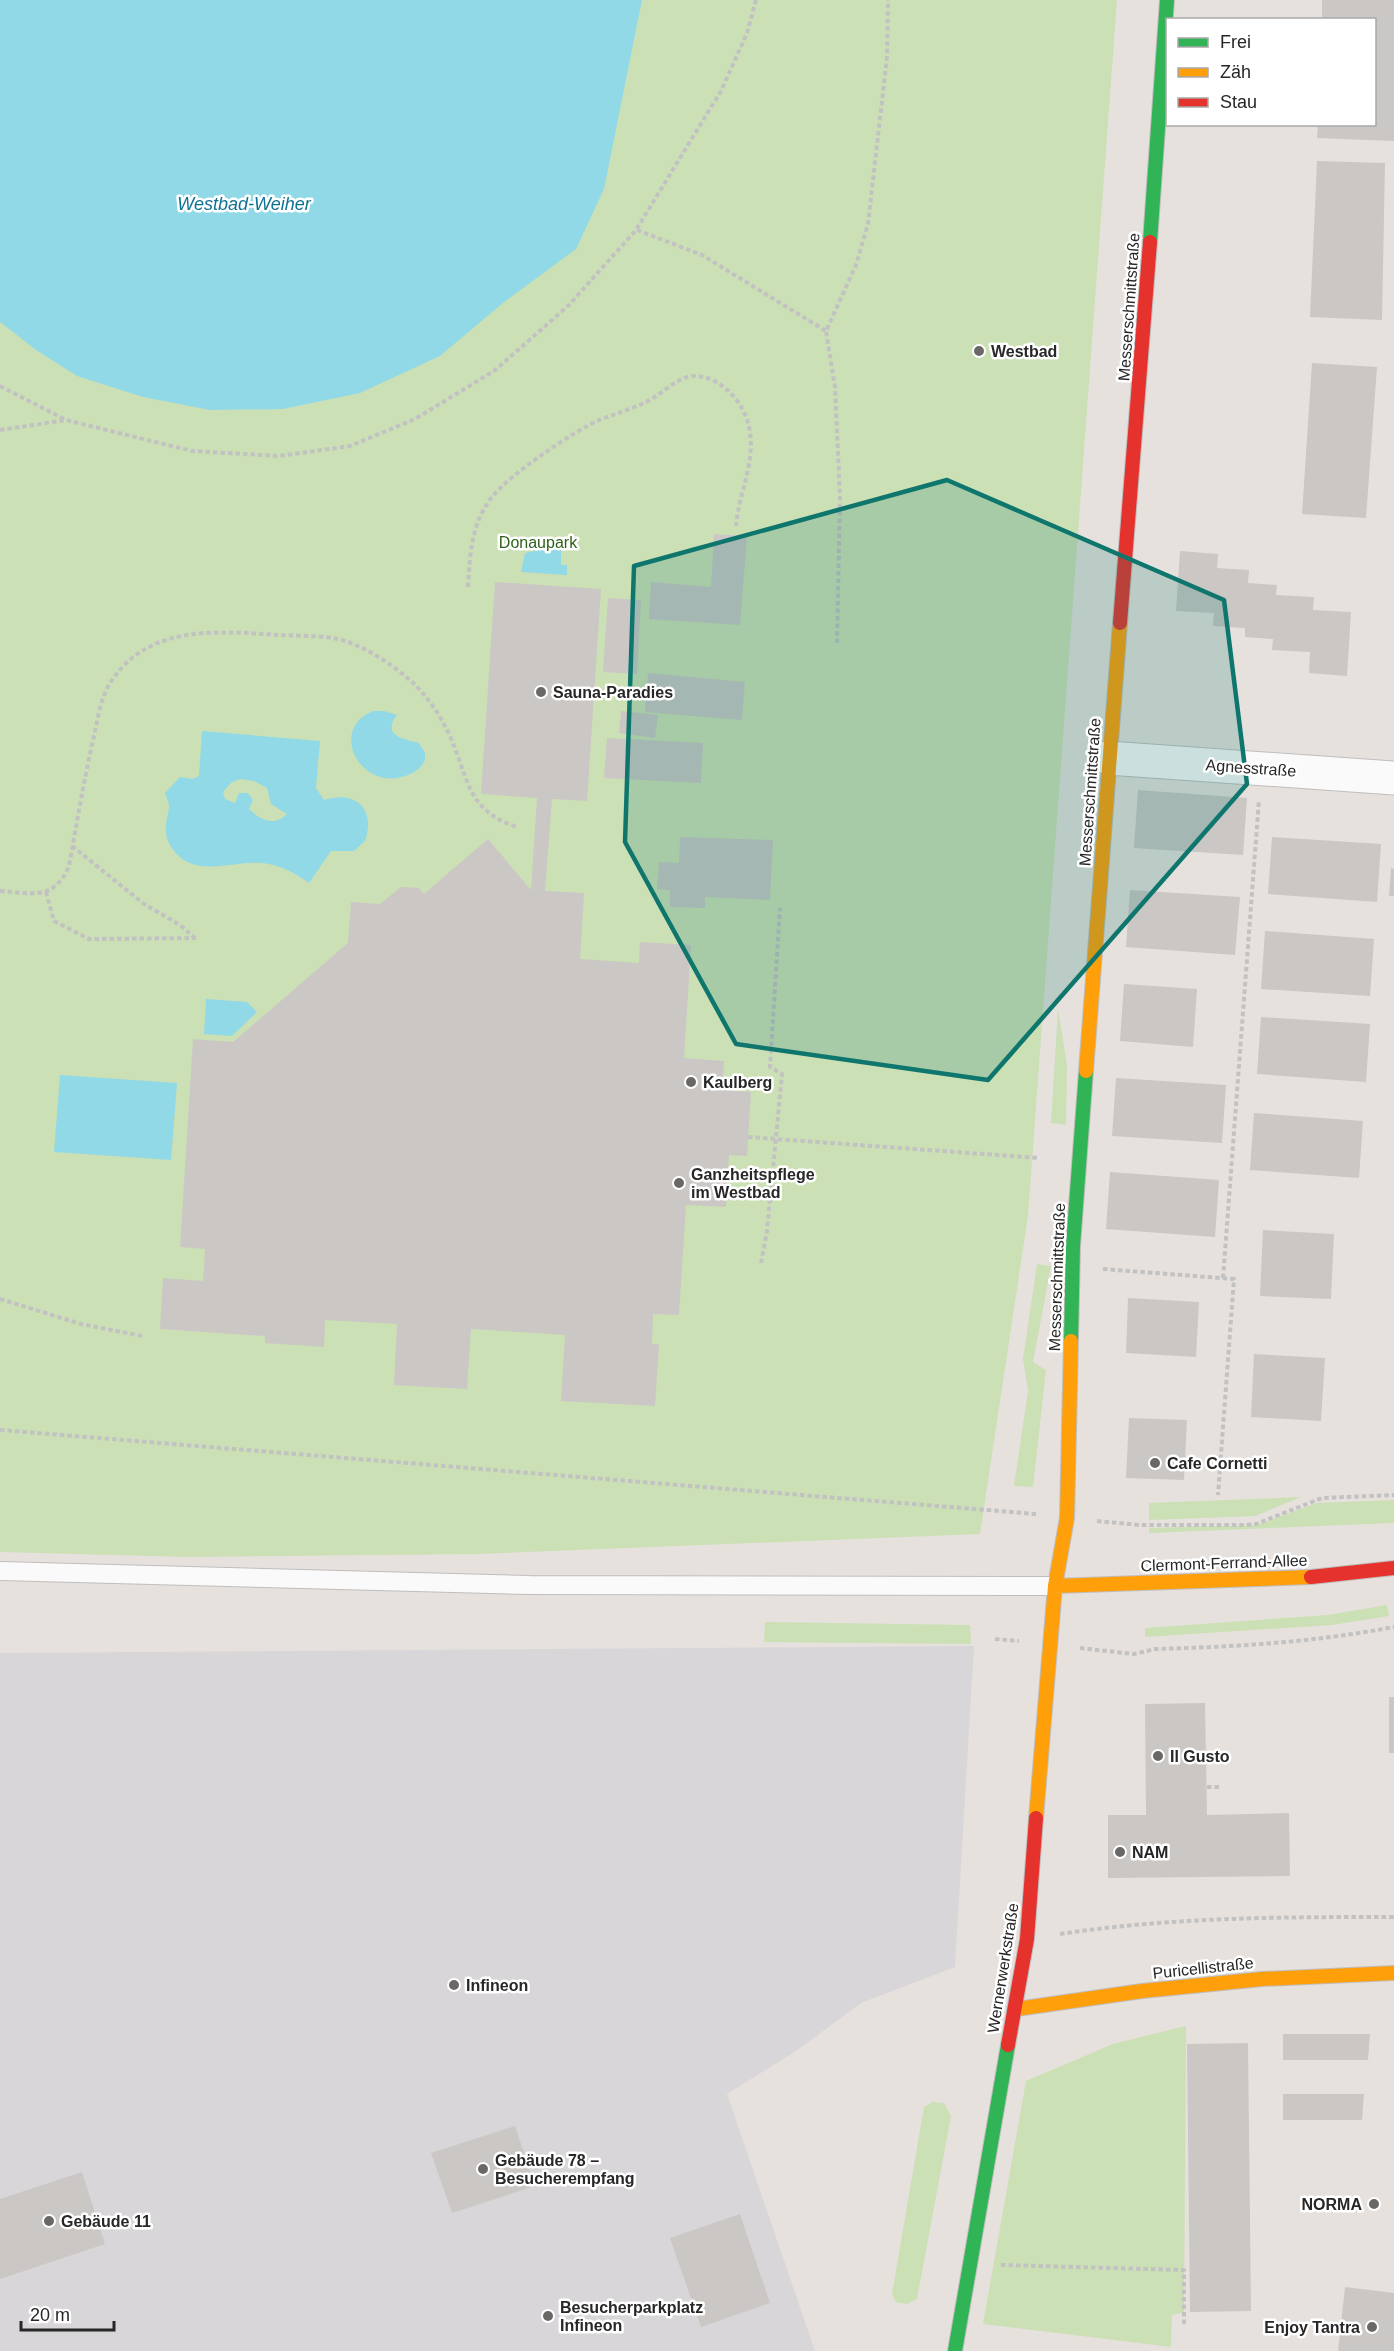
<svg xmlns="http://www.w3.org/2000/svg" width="1394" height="2351" font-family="Helvetica,sans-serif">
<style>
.industrial{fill:#d9d6d9}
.green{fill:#cce0b5}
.water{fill:#91d9e7;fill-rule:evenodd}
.building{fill:#cbc7c4}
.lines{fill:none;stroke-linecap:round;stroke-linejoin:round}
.lane-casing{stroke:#bfbebe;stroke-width:20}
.street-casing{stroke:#bfbebe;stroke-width:35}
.fast-casing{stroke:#bfbebe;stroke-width:16}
.slow-casing{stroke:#bfbebe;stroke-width:16}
.jam-casing{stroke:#bfbebe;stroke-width:16}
.path{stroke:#c2c2c2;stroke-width:4;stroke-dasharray:4.5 3;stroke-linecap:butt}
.lane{stroke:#fbfafa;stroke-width:18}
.street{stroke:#fbfafa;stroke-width:33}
.fast{stroke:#30b455;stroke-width:14}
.slow{stroke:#ff9f0a;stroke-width:14}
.jam{stroke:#e5322d;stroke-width:14}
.marked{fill:#0f766e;fill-opacity:0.2;stroke:#0f766e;stroke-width:4.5;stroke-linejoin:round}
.poi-dot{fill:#6a6867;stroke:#fff;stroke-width:2}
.labels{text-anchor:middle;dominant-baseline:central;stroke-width:5;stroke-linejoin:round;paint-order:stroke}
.street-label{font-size:16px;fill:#272727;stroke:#fff}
.poi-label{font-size:16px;font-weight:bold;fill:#272727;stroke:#fff;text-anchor:start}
.park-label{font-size:16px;fill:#30611a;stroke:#fff}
.water-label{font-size:18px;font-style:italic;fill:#107293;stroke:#fff}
</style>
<rect width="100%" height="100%" fill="#e6e1dd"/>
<path class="industrial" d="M974,1646L955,1967L861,2003L796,2051L727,2094L815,2351H0V1653Z"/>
<path class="green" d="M0,0H1117L1028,1216L980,1534L479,1554L189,1557L0,1552Z
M1058,1009L1067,1065L1066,1125L1051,1123Z
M1037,1264L1051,1266L1033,1362L1046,1370L1033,1487L1014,1486L1028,1391L1023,1359Z
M1301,1497L1255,1516L1149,1520V1503Z
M1394,1500V1523L1149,1533V1528L1257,1525L1317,1503Z
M1387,1605L1389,1616L1332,1625L1145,1637V1628L1328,1615Z
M765,1622L970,1625L971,1644L764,1642Z
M1186,2026L1184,2312L1172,2315L1171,2347L983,2324L1026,2081L1113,2044Z
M933,2102L944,2103L951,2116L917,2299L907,2304L896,2302L892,2294L924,2107Z"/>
<path class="water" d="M0,0H642L604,189L576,249L503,303L440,356L360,393L283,409L210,410L143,397L77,376L36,350L0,322Z
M550,543L561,547V565H567V575L521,572L525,553L539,550Z
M373,711H384L397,715C381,736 404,739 419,743L425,753V760C421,768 417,771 408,775C361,794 327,729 373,711Z
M202,731L320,741L316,788L324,800C356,790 376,809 365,841L354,851H331L309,883C295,873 280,865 262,863C229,860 190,882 169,843C162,829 168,820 169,806C169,803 166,797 165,793L180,777L192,779L199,776ZM241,779L254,781L267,788L271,804L287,814C273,827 261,820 249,809L253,800L248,793H239L235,803L225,799L223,792L232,782Z
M206,999L247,1002L257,1012L232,1036L204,1034Z
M60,1075L177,1083L171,1160L54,1152Z"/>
<path class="building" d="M1322,0H1394V141L1317,138L1318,124H1374V20H1322Z
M1317,161L1385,163L1382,320L1310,317Z
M1312,363L1377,367L1366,518L1302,514Z
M714,534L747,536L740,625L649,619L651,582L711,587Z
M1180,551L1218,554L1217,568L1249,570L1248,583L1277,585L1276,595L1314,597L1313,610L1351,612L1347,676L1309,673L1310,652L1272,650L1273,639L1245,637V628L1213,626L1214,613L1176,611Z
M495,582L601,589L587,801L552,799L545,891L584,893L580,959L639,963L640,942L691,945L684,1058L724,1061L722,1090L751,1092L747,1156L729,1155L726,1207L686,1205L679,1315L653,1314L652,1344H659L655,1406L561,1401L565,1335L471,1329L467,1389L394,1385L397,1324L325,1320L324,1347L265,1343V1336L160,1329L163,1278L203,1281L205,1249L180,1247L193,1039L233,1042L348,943L351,902L380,904L401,887L419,888L424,894L488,839L531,890L537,798L481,794Z
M608,598L641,600L637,674L603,672Z
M648,673L745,682L742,720L645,712Z
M621,711L658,715L655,738L619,733Z
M607,738L703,743L701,783L604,778Z
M1138,790L1247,798L1243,855L1134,848Z
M680,837L773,840L770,900L705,897V908L670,907V890L657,889L659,862L679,863Z
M1272,837L1381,844L1377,902L1268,894Z
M1391,868L1394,869V896H1389Z
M1130,890L1240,897L1235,955L1126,947Z
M1265,931L1374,939L1370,996L1261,989Z
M1124,984L1197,989L1193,1047L1120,1041Z
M1261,1017L1370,1024L1366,1082L1257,1074Z
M1116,1078L1226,1085L1222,1143L1112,1136Z
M1254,1113L1363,1121L1359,1178L1250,1170Z
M1110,1172L1219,1180L1215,1237L1106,1229Z
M1263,1230L1334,1234L1331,1299L1260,1296Z
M1128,1298L1199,1302L1196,1357L1126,1353Z
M1254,1354L1325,1358L1321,1421L1251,1417Z
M1129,1418L1187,1420L1184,1480L1126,1478Z
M1389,1697H1394V1753H1389Z
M1205,1703L1207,1815L1289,1813L1290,1876L1108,1878V1815H1146L1145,1704Z
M1283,2034H1370L1368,2060H1283Z
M1248,2043L1251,2311L1190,2312L1187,2044Z
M1283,2094H1364L1362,2120H1283Z
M515,2126L535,2186L452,2213L431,2153Z
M82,2172L105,2244L0,2279V2199Z
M740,2214L770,2303L701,2327L670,2238Z
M1345,2287L1394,2293V2351H1338Z"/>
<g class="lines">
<defs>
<path id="lane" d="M0,1571L529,1585L1055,1586"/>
<path id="street" d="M1108,758L1394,778"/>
<path id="fast" d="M1150,242L1167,0
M1071,1341L1073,1246L1086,1071
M955,2351L1008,2045"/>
<path id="slow" d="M1086,1071L1120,623
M1055,1586L1311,1577
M1036,1818L1055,1586L1067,1518L1071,1341
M1016,2009L1142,1991L1262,1979L1394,1973"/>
<path id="jam" d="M1120,623L1150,242
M1311,1577L1394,1568
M1008,2045L1027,1939L1036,1818"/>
</defs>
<use href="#lane" class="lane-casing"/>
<use href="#street" class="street-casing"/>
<use href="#fast" class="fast-casing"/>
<use href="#slow" class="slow-casing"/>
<use href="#jam" class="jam-casing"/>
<path class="path" d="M637,230L702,255L826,331
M0,386L66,420L192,451L279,456L350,446L415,419L494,371L568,306L636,230L721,91L747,33L756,0
M0,430L66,420
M468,587C470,554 471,524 492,497C510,474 573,432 599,420C615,414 631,409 646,402C661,395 677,377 693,376C719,375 742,400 748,423C758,458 739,491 736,526
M837,643L840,498L835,387L826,331L856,265L868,224L887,57L888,0
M72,846L144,904L180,925L195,938
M0,891C32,893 54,901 69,866C77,822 84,779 94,736C98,718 101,695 112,680C150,624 219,631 278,635C299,636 322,635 342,640C366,647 393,665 412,682C427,696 440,715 449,734C469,777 465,810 517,827
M46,892L54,921L89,939L196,938
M748,1137L1039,1158
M761,1263L767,1231L782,1074L770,1067L780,908
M1103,1269L1234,1279L1218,1495
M1223,1278L1259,800
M0,1299L81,1324L142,1336
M0,1430L1036,1514
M1097,1521L1139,1525H1245L1256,1524L1322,1498L1394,1495
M995,1639L1019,1641
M1080,1648L1134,1654L1155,1649C1235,1647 1315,1642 1394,1627
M1207,1787H1219
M1060,1934C1173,1917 1280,1917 1394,1917
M1001,2265L1184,2270V2326"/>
<use href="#lane" class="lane"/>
<use href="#street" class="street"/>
<use href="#fast" class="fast"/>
<use href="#slow" class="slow"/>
<use href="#jam" class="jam"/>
</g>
<path class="marked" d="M947,480L1224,600L1247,784L988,1080L736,1044L625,842L634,566Z"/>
<g class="poi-dot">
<circle cx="979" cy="351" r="6"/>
<circle cx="541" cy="692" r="6"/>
<circle cx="691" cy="1082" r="6"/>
<circle cx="679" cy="1183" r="6"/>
<circle cx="1155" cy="1463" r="6"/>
<circle cx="1158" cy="1756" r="6"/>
<circle cx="1120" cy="1852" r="6"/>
<circle cx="454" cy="1985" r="6"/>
<circle cx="483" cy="2169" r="6"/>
<circle cx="1374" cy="2204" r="6"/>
<circle cx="49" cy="2221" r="6"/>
<circle cx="548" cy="2316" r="6"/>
<circle cx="1372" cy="2327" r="6"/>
</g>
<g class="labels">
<g class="street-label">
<text transform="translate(1129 307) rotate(-86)">Messerschmittstraße</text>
<text transform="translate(1251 768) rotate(4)">Agnesstraße</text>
<text transform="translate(1090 792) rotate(-86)">Messerschmittstraße</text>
<text transform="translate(1057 1277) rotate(-88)">Messerschmittstraße</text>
<text transform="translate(1224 1563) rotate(-2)">Clermont-Ferrand-Allee</text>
<text transform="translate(1003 1968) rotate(-81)">Wernerwerkstraße</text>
<text transform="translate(1203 1968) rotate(-6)">Puricellistraße</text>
</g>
<g class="poi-label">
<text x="991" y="351">Westbad</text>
<text x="553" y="692">Sauna-Paradies</text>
<text x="703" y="1082">Kaulberg</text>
<text x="691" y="1174">Ganzheitspflege<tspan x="691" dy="18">im Westbad</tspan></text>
<text x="1167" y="1463">Cafe Cornetti</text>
<text x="1170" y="1756">Il Gusto</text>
<text x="1132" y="1852">NAM</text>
<text x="466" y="1985">Infineon</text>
<text x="495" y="2160">Gebäude 78 –<tspan x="495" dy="18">Besucherempfang</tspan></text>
<text x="1362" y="2204" text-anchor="end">NORMA</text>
<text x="61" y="2221">Gebäude 11</text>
<text x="560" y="2307">Besucherparkplatz<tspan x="560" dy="18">Infineon</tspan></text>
<text x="1360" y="2327" text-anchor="end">Enjoy Tantra</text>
</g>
<g class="park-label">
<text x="538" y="542">Donaupark</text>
</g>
<g class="water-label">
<text x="244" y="204">Westbad-Weiher</text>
</g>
</g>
<rect x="1166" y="18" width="210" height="108" fill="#ffffff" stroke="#a9a9a9" stroke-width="1.5"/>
<rect x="1178" y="38" width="30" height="9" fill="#30b455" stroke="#a9a9a9" stroke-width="1.5"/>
<text x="1220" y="48" font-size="18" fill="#272727">Frei</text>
<rect x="1178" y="68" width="30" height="9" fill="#ff9f0a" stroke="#a9a9a9" stroke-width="1.5"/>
<text x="1220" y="78" font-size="18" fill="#272727">Zäh</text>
<rect x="1178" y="98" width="30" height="9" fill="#e5322d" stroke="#a9a9a9" stroke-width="1.5"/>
<text x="1220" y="108" font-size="18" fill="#272727">Stau</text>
<path d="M21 2321v9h93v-9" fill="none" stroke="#272727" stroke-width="3"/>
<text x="30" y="2321" font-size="18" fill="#272727" stroke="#ffffff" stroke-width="4.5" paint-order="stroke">20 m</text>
</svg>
